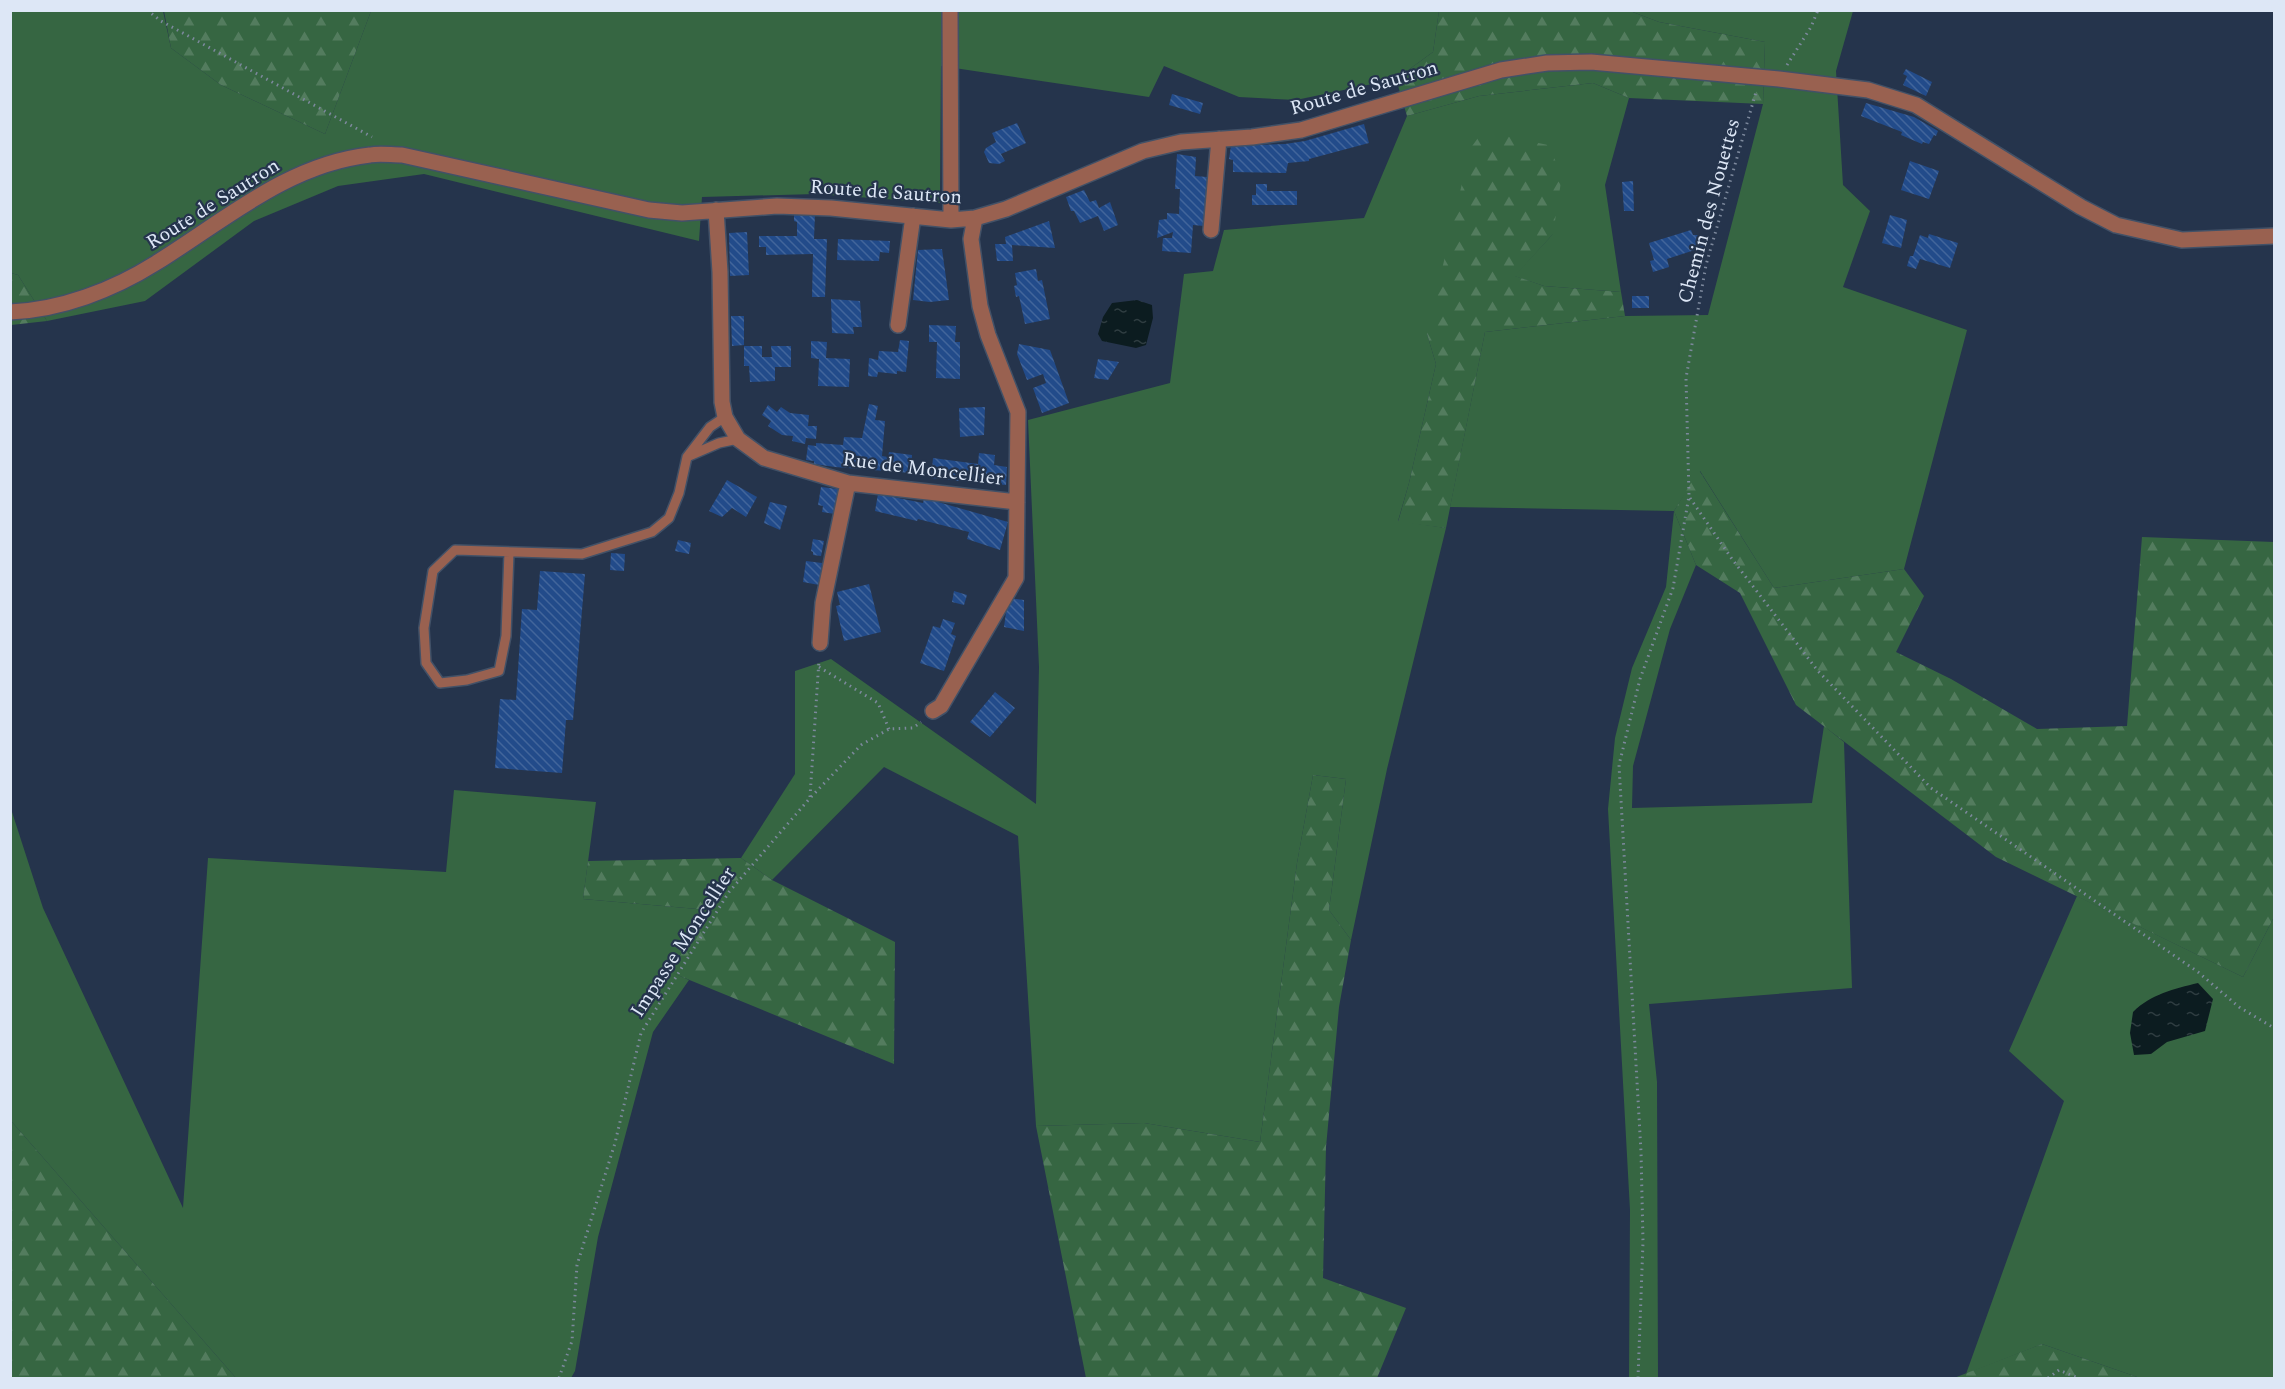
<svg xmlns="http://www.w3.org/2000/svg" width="2285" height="1389" font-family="Spectral,serif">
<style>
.green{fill:#366642}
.forest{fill:url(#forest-firs)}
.water{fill:url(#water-ripples)}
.building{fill:url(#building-back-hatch)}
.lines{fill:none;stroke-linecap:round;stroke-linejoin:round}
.service-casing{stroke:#425167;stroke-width:12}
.minor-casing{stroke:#425167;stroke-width:18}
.path{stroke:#7d899d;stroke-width:3;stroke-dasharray:1.5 4.5;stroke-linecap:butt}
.service{stroke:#996150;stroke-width:9}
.minor{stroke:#996150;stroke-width:15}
.labels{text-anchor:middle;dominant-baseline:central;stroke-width:4.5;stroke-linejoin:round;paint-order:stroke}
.street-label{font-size:20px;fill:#dde7f6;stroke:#25344c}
</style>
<defs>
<pattern id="forest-firs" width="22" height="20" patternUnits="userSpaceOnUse" patternTransform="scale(1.5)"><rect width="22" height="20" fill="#366642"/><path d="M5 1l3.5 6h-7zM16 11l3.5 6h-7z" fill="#537c5e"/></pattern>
<pattern id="water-ripples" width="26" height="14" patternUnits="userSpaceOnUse" patternTransform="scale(1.5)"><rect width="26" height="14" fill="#0c1c20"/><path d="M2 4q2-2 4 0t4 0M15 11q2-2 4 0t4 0" fill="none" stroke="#2f3d41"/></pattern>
<pattern id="building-back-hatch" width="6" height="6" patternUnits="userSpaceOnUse" patternTransform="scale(1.5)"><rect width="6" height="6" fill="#224b8a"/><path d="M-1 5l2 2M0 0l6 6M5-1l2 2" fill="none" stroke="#42659b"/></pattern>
</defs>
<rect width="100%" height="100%" fill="#25344c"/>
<path class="green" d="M11,11H163L171,48L221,85L325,134L371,11H1439L1433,52L1396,79L1296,100L1239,97L1164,66L1149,97L941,66L940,203L816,194L702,197L699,241L424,174L338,186L254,221L145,301L47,321L18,275L11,273Z
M1630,11H1853L1836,71L1843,185L1870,211L1843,287L1967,330L1904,569L1774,588L1700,471L1674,511L1696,565L1670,629L1633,766L1632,808L1812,803L1824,726L1844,742L1852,988L1649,1004L1657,1082L1658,1378H1629L1630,1210L1608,809L1615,738L1632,668L1666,587L1674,511L1450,507L1485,332L1625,316L1708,315L1763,104L1765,42L1659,22Z
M1593,83L1629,98L1605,185L1621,292L1544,286L1514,276L1553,234L1427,334L1436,364L1409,483L1398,521L1446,528L1387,769L1351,940L1329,910L1346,779L1313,775L1297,863L1260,1142L1144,1123L1036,1126L1018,836L884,767L772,880L741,858L795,774V671L831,659L1036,804L1039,667L1028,420L1170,383L1184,274L1213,271L1224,230L1364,218L1407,116L1479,96Z
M10,748L12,812L43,908L183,1208L208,858L446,872L454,790L596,802L583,899L709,910L671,972L689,980L653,1032L598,1237L575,1371L571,1378H236L11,1121Z
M2077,896L2243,977L2274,917V1378H2140L2042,1344L1966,1374L2064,1101L2009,1051Z"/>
<path class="forest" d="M164,11V10L371,11L325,134L221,85L171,48Z
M1439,11H1630L1659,22L1765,42L1763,104L1629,98L1593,83L1479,96L1407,116L1396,79L1433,52Z
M1501,135L1548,145L1562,175L1553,234L1515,276L1544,286L1621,292L1625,316L1485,332L1446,528L1398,522L1409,483L1436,364L1427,334L1470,149L1478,138Z
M11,273L18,275L47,321L11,325Z
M1699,470L1774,588L1904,569L1924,596L1896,652L1951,679L2037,729L2127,726L2142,537L2274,542V917L2243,977L1996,857L1796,705L1740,593L1696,565L1674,511Z
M1313,775L1346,779L1329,910L1351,940L1339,1007L1326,1147L1323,1278L1406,1308L1377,1378H1086L1036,1126L1144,1123L1260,1142L1297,863Z
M741,858L772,880L895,942L894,1064L670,972L709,910L583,899L588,861Z
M10,1121H11L236,1378H11Z
M2042,1344L2140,1378H1954Z"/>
<path class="water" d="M1137,300L1152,305L1153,318L1146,345L1136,348L1102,341L1098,334L1103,317L1112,303Z
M2198,983L2213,999L2205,1031L2167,1042L2151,1054L2134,1055L2130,1033L2133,1012C2151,994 2174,989 2198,983Z"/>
<path class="building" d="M1906,69L1932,82L1926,96L1903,85L1907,76L1903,74Z
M1172,94L1203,103L1200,114L1169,105Z
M1866,103L1914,117L1938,131L1936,136L1934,135L1929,144L1923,142L1922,144L1901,135L1902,132L1861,116Z
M1017,123L1026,143L1001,154L1005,161L999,164L989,163L984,152L986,148L996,142L992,133Z
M1364,124L1369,143L1309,159V161L1288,163L1286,173L1233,172V160L1229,159L1231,146L1285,144L1305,141Z
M1177,154L1196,157L1195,176L1207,177L1204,226L1193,225L1191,253L1162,251L1163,238H1172L1173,232L1157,238L1159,220L1167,219V213L1179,214L1180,189H1175Z
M1910,161L1939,171L1929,199L1901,190Z
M1633,181L1634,211H1624L1622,182Z
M1256,184H1267V191H1297V205H1252V195H1256Z
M1084,190L1090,202L1096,200L1099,208L1110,202L1118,225L1104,231L1098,216L1080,223L1074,211H1071L1066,197Z
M794,214H815L814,239H827L825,297H812L813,254L766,255V247H759V236H797V222L794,221Z
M1890,215L1907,220L1901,248L1882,243Z
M1049,221L1055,248L1012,245L1013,261H997L995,244H1006L1005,237Z
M1691,230L1693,235H1698L1705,240L1704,247L1667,259L1669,267L1653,272L1650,261L1654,260L1649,243Z
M747,232L749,275L730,276L729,233Z
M1929,234L1958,243L1950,268L1920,259L1916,269L1907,266L1910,256H1913L1920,235L1928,238Z
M838,239L890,241L889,253L880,252L879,261L837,260Z
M942,249L949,300L930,302L913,300L918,250Z
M1036,269L1038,281L1042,280L1050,319L1025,324L1019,296L1016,297L1014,286L1017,285L1015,273Z
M1632,296H1649V308H1632Z
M831,299L860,301L862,327H853L854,334L832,333Z
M731,316H744V345L732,346Z
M929,325L956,326L955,342H960V379L936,378L937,342H929Z
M900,340L909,341L906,372L897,371V374L878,372L877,377L868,376L869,358L878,360L879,351L898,352Z
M811,341L827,342L826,358L850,359L849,387L818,386L819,359L811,358Z
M1019,344L1050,350L1069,403L1042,413L1033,388L1046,383L1043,374L1027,380L1017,354Z
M744,346H762V357H772L771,346H791V367H775V381L750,382L749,366H744Z
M1098,359L1119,362L1108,380L1094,378Z
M869,404L878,406L875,420L885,421L882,456L888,457L889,452L912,455L911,473L835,467L814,464V461L806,460L808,445L816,446V443L843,445L844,437L862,438Z
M768,405L777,412L781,407L790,413L809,415L808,426H817L816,439L806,438L805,444L792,441L793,436L782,435L768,426L771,421L762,415Z
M985,407L984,435L960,437L959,408Z
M979,453L995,455L994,465L1007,467L1006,485L996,484V485L931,478L933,458L978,464Z
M727,480L757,497L746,517L732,508L722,517L709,511Z
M821,487L838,489L835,514L822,512L823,506L818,505Z
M878,494L923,503L924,498L1008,522L1000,550L967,539L969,532L918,519L917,521L875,511Z
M770,502L787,506L780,530L764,523Z
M813,539L824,541L821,556L813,555V552L811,551Z
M678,540L691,543L689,554L675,551Z
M611,553L625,554L624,571L610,570Z
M806,561L822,563L819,585L803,582Z
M540,571L585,574L573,720H566L562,773L495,768L500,699L516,700L522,609L537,610Z
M869,584L881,632L844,641L836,606L840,605L837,592Z
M954,591L967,595L964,605L952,602Z
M1008,598L1024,600V631L1004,627Z
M943,619L955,623L951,634L956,636L944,671L920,663L933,626L940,628Z
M995,692L1015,708L990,737L970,722Z"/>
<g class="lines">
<defs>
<path id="service" d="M689,456L719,443L738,439
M509,552L506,636L499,671L467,680L440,683L426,663L424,628L433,571L455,550L582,554L652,532L669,518L679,493L687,457L710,427L725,417"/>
<path id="minor" d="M950,10L951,220
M716,210L720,272L722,402L725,417L738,439L764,458L848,483L1017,502
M1211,230L1219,139
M10,312C61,310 113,290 156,263C224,221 288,164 370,155C380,153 391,155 402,155L649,210L682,213L777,206L831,208L951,220L975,218L1006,209L1143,151L1181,142L1252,137L1301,130L1501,70L1547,63L1591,62L1779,79L1868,90L1916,105L2081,207L2116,225L2182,240L2274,236
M898,325L913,216
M820,643L823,603L848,483
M933,711L941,706L1016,578L1018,412L988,335L980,306L971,239L975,218"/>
</defs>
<use href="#service" class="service-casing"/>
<use href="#minor" class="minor-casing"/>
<path class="path" d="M147,10L161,21L372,137
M1787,65L1811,27L1818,10
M1690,498L1732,559L1818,671L1931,788L2198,972L2239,1007L2274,1028
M819,667L878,703L889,729
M810,797L819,660
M559,1378L572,1341L577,1265L615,1143L641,1033L729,892L810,798L861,745L889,729L913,728L921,722
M1638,1378L1643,1242L1641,1152L1619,765L1640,679L1673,588L1689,496L1686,378L1706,265L1756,92
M2048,1378L2059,1370L2078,1378"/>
<use href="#service" class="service"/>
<use href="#minor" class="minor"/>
</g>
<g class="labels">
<g class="street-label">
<text transform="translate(1364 88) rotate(-16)">Route de Sautron</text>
<text transform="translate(886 192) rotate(4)">Route de Sautron</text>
<text transform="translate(213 204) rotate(-32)">Route de Sautron</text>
<text transform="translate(1709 211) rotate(-75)">Chemin des Nouettes</text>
<text transform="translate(923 469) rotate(7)">Rue de Moncellier</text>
<text transform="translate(683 942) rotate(-57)">Impasse Moncellier</text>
</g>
</g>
<rect width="2285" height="1389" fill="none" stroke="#dde7f6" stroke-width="24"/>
</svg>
